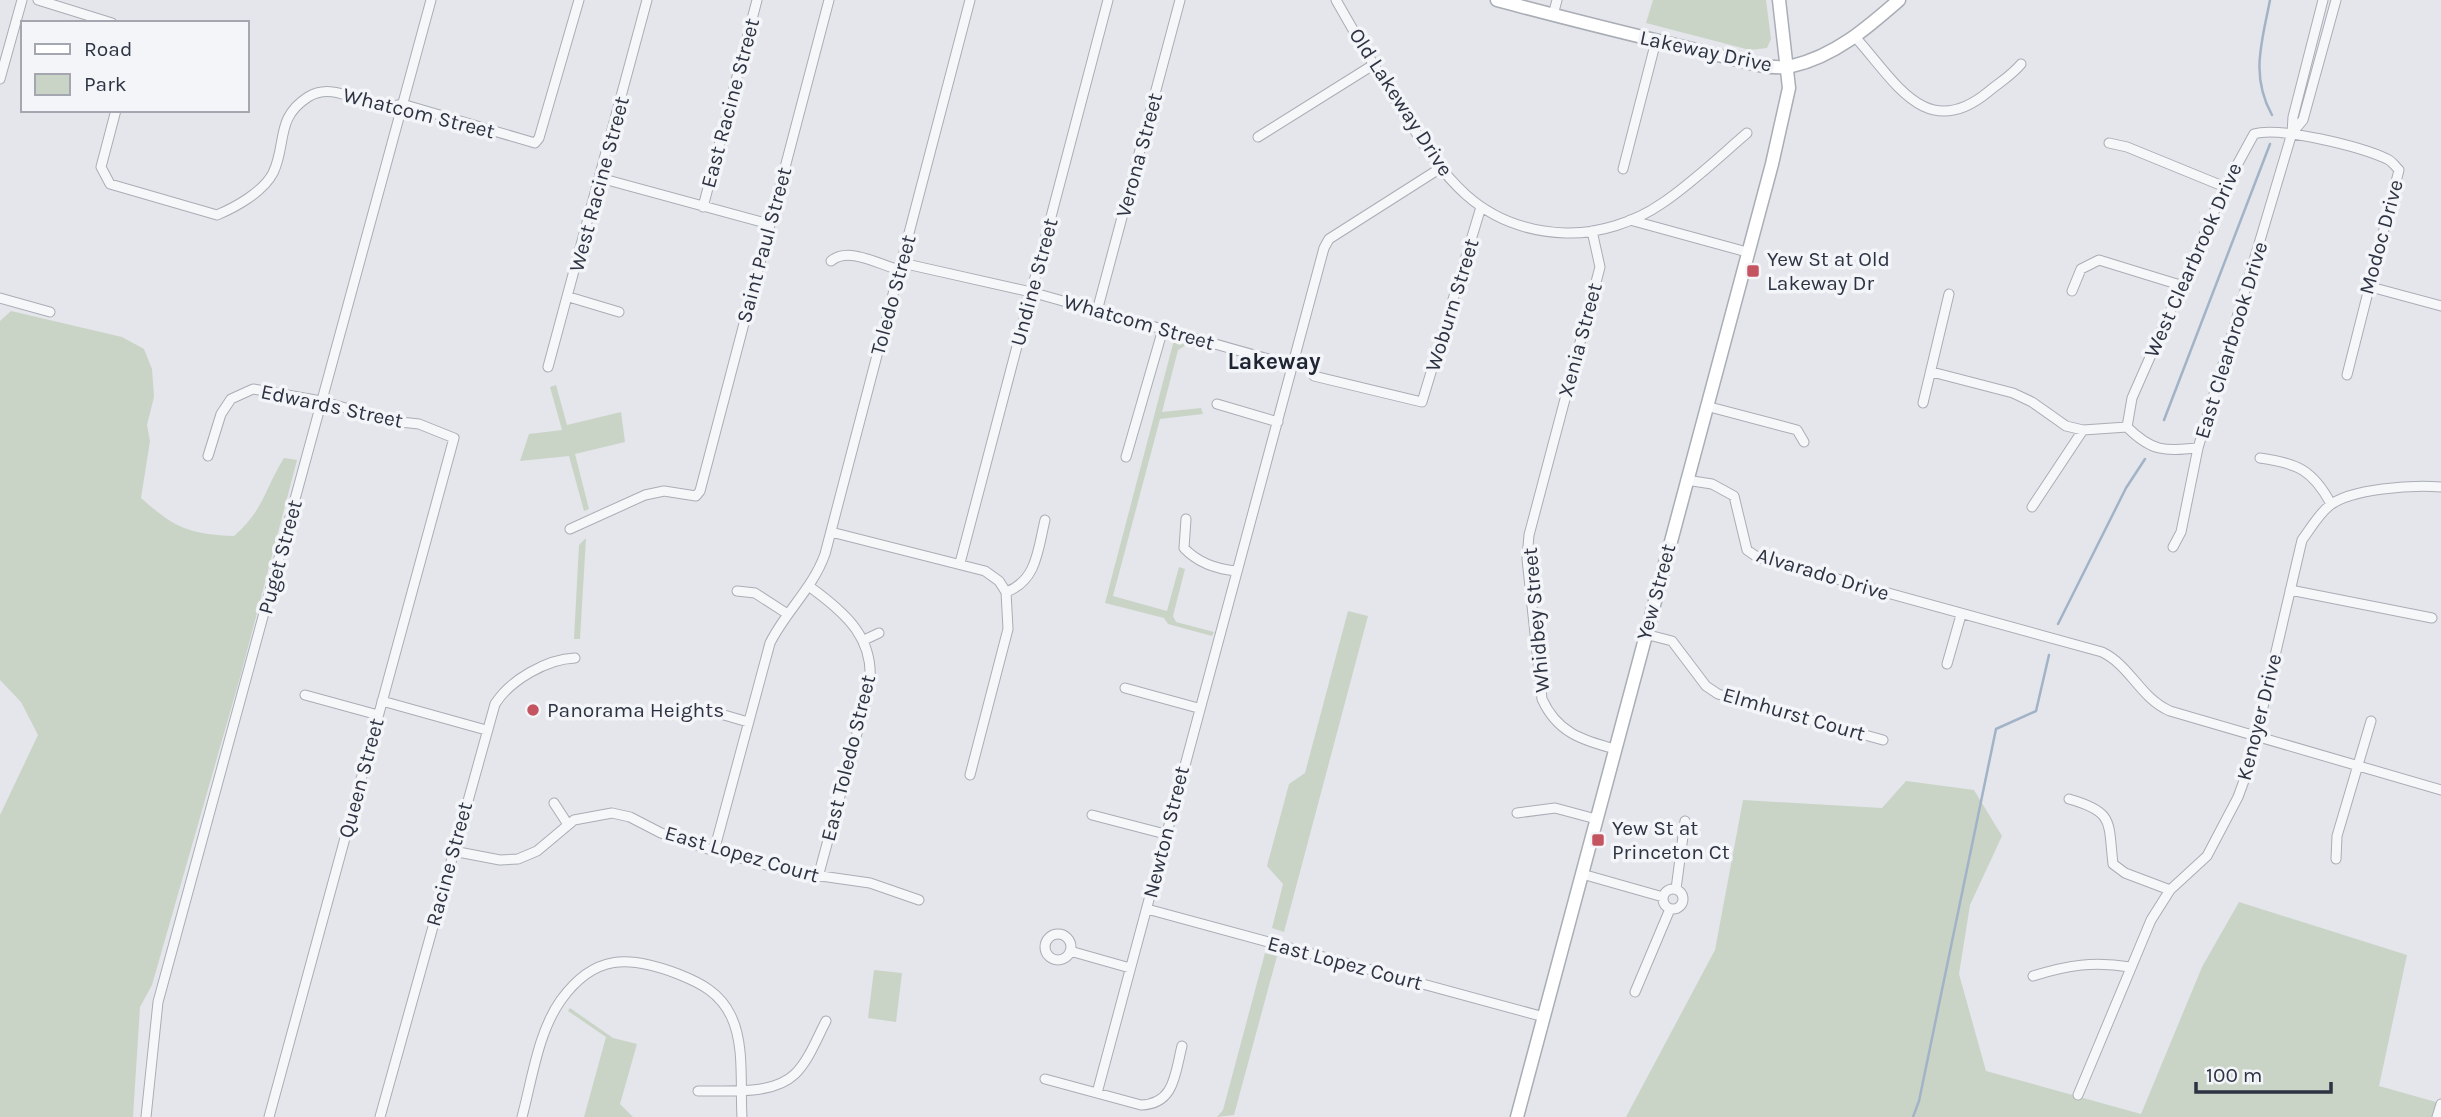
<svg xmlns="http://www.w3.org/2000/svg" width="2441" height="1117" font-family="Karla,sans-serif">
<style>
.green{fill:#c9d4c6}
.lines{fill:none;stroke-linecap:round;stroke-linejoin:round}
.stream{stroke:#a2b3c7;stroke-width:2.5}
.street-casing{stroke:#a9adb5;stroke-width:11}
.secondary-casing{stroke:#a9adb5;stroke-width:15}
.street{stroke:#f6f7f9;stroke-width:9}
.secondary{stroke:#fff;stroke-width:12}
.poi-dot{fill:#c45460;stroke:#f3f5f8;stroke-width:2.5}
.labels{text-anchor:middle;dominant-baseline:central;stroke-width:7;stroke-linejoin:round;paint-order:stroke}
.street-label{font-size:21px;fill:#2d3342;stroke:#f3f5f8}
.poi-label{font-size:21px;fill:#2d3342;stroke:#f3f5f8;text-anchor:start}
.neighbourhood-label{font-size:23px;font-weight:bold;fill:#1f2533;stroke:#f3f5f8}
</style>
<rect width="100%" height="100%" fill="#e4e6eb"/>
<path class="green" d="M1653,0H1766L1771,39L1767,48L1750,50L1646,23Z
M11,311L122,337L144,349L152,369L154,397L147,425L150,441L141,498C175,528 188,534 234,536C264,510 264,490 284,458L297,460L241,674L152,985L140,1007L133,1117H0V815L38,735L21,702L0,680V321Z
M1174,340L1188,344L1178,350L1162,412L1201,408L1203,414L1160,419L1113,596L1167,611L1179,567L1185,569L1173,616L1176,622L1214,632L1212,636L1168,624L1164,618L1105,603Z
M556,385L567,425L621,412L625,442L575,454L589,509L584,511L569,456L520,461L529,434L562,430L550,387Z
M586,538L580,639H574L579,545Z
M1348,611L1368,616L1284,932L1272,928L1283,884L1267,866L1289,784L1305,773Z
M1906,781L1974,790L2002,836L1970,905L1959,974L1986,1071L2141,1114L2202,967L2239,902L2407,955L2379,1086L2436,1102L2439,1117H1626L1715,950L1743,800L1882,808Z
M1265,953L1277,956L1234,1115L1217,1117L1223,1110Z
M874,970L902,973L896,1022L868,1018Z
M570,1008L613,1038L637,1044L620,1104L633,1117H584L606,1037L568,1011Z"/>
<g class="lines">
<path class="stream" d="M2270,0C2262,42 2250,75 2272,115
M2164,420L2270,144
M2058,624L2126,488L2145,459
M1913,1117L1919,1101L1996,729L2036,711L2049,655"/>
<defs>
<path id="street" d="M38,0L112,23
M1336,0C1357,37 1378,73 1401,109C1443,176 1478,230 1566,233C1598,234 1635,222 1661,204C1691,184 1719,157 1747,133
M1553,15L1557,0
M1856,38C1895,81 1926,143 1988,92C1999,83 2012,75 2021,64
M0,79L22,0
M116,110L101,167L110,184L217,215C236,207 263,192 273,173C287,144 275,118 308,97C339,78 369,116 402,104L535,143L539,138L579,0
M2292,133L2303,120L2336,0
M1258,137L1373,65
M2109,143L2127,147L2225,187
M1623,169L1656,41
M600,178L769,224
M703,207L757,0
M1630,220L1747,252
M1592,231L1600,267L1529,535L1527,559L1542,699C1557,732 1581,740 1615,749
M831,261C849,246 879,265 900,270
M902,263L1031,292L1293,366
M2367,286L2441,306
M2072,291L2081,269L2099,260L2180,285
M569,297L619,312
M0,298L50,312
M1097,311L1180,0
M548,367L647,0
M1932,372L2013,393L2032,402L2066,426L2083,430L2127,427C2152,452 2164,451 2198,448
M1314,376L1422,402L1481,207
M1923,403L1949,294
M1217,404L1278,422
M1706,406L1797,430L1804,442
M2127,427L2132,398L2225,187L2254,134C2279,126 2362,147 2387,159C2392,161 2395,166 2399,170L2347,375
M208,456L221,414L231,399L253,389L321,401L391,421L419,424L454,438L269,1117
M1126,457L1163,329
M2260,458C2297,463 2313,470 2331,504
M1686,480L1712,484L1734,496L1747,550L1757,557L2102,652C2131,666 2140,698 2170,711L2441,790
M2032,507L2083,430
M1186,519L1184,548C1198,563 1216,569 1236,571
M570,529L645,495L664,491L696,496L700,491L829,0
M831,532L985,571L999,581L1006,592C1037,581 1038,549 1045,520
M2173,547L2181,532L2198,448L2292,133L2293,117L2323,0
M960,563L1108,0
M810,587C846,613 877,640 869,689L818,877
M2290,590L2432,618
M737,591L755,593L786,613
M1645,634L1672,641L1706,686L1718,694L1883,740
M864,640L879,633
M1947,664L1961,615
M1125,688L1198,708
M305,695L378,715
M382,701L486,730
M707,710L748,722
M970,775L1008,629L1006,592
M2069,799C2115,812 2108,822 2113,864L2125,873L2170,890
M554,803L567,823
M1517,813L1555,808L1596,819
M1092,815L1165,834
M453,851L500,860L518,859L537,851L574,820L612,813L630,817L661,833L714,851L793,872L870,883L919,900
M714,851L770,643C786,611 813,588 825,554L970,0
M2336,859L2337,836L2371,721
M1582,874L1663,897
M1663 899a10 10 0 1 1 20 0a10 10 0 1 1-20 0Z
M1676,889L1685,821
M1147,909L1544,1017
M1045 947a13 13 0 1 1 26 0a13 13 0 1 1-26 0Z
M1070,951L1130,968
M2033,976C2068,965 2094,961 2130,967
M1635,992L1670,909
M1045,1079L1141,1105C1175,1104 1175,1073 1182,1046
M698,1091C728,1090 772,1096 795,1074C809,1060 817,1038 826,1021
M1097,1093L1324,248L1329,239L1439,169
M2078,1095L2151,920L2170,890L2207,856L2238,797L2249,767L2302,540C2311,528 2318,515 2329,506C2351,488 2413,485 2441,487
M146,1117L158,1002L431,0
M380,1117L495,704C510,680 547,659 575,658
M522,1117C532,1080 538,1032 561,1000C594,954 629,955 678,974C701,983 720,993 731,1016C745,1045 740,1085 742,1117
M2437,1117L2441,1104"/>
<path id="secondary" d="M1497,0C1568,19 1641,37 1713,54C1737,59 1767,71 1792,66C1835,56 1867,28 1899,0
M1517,1117L1772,164L1789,88L1779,0"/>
</defs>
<use href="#street" class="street-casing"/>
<use href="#secondary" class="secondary-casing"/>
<use href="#street" class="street"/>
<use href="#secondary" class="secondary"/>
</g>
<g class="poi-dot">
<rect x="1746" y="264" width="14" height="14" rx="3.5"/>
<circle cx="533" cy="710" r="7"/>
<rect x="1591" y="833" width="14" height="14" rx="3.5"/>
</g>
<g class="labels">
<g class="street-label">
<text transform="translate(1706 51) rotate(12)">Lakeway Drive</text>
<text transform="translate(1401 102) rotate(57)">Old Lakeway Drive</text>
<text transform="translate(730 103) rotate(-75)">East Racine Street</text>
<text transform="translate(419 113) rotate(14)">Whatcom Street</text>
<text transform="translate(1139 155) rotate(-75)">Verona Street</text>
<text transform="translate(599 184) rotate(-75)">West Racine Street</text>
<text transform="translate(2381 237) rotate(-75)">Modoc Drive</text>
<text transform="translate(764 245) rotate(-75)">Saint Paul Street</text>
<text transform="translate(2193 260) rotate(-66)">West Clearbrook Drive</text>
<text transform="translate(1034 282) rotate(-75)">Undine Street</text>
<text transform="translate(893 295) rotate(-75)">Toledo Street</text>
<text transform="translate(1452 305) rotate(-73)">Woburn Street</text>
<text transform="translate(1139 322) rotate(16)">Whatcom Street</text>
<text transform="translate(1580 340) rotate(-75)">Xenia Street</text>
<text transform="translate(2231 340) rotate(-73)">East Clearbrook Drive</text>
<text transform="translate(332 406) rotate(12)">Edwards Street</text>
<text transform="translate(280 557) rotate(-75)">Puget Street</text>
<text transform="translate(1823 574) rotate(17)">Alvarado Drive</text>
<text transform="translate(1656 592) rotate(-75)">Yew Street</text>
<text transform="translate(1536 620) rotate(-95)">Whidbey Street</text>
<text transform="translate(1794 714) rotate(16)">Elmhurst Court</text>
<text transform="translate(2259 717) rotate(-76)">Kenoyer Drive</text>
<text transform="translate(848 758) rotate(-76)">East Toledo Street</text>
<text transform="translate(361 778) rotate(-75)">Queen Street</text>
<text transform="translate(1166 832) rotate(-76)">Newton Street</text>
<text transform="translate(742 854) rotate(16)">East Lopez Court</text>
<text transform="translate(449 864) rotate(-75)">Racine Street</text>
<text transform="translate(1345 963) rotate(15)">East Lopez Court</text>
</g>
<g class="poi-label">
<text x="1767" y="259">Yew St at Old<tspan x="1767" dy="24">Lakeway Dr</tspan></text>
<text x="547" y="710">Panorama Heights</text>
<text x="1612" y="828">Yew St at<tspan x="1612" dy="24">Princeton Ct</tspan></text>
</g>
<g class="neighbourhood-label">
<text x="1274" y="361">Lakeway</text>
</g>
</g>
<rect x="21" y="21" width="228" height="91" fill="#f3f5f8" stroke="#a4a7af" stroke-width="2"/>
<rect x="35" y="44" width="35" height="10" fill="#ffffff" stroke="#a4a7af" stroke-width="2"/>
<text x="84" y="56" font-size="21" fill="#2d3342">Road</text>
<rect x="35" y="74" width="35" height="21" fill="#c9d4c6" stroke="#a4a7af" stroke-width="2"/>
<text x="84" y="91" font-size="21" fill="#2d3342">Park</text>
<path d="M2196 1082v10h135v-10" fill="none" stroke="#2d3342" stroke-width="3.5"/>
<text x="2206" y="1082" font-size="21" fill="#2d3342" stroke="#f3f5f8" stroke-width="5" paint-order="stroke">100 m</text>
</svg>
